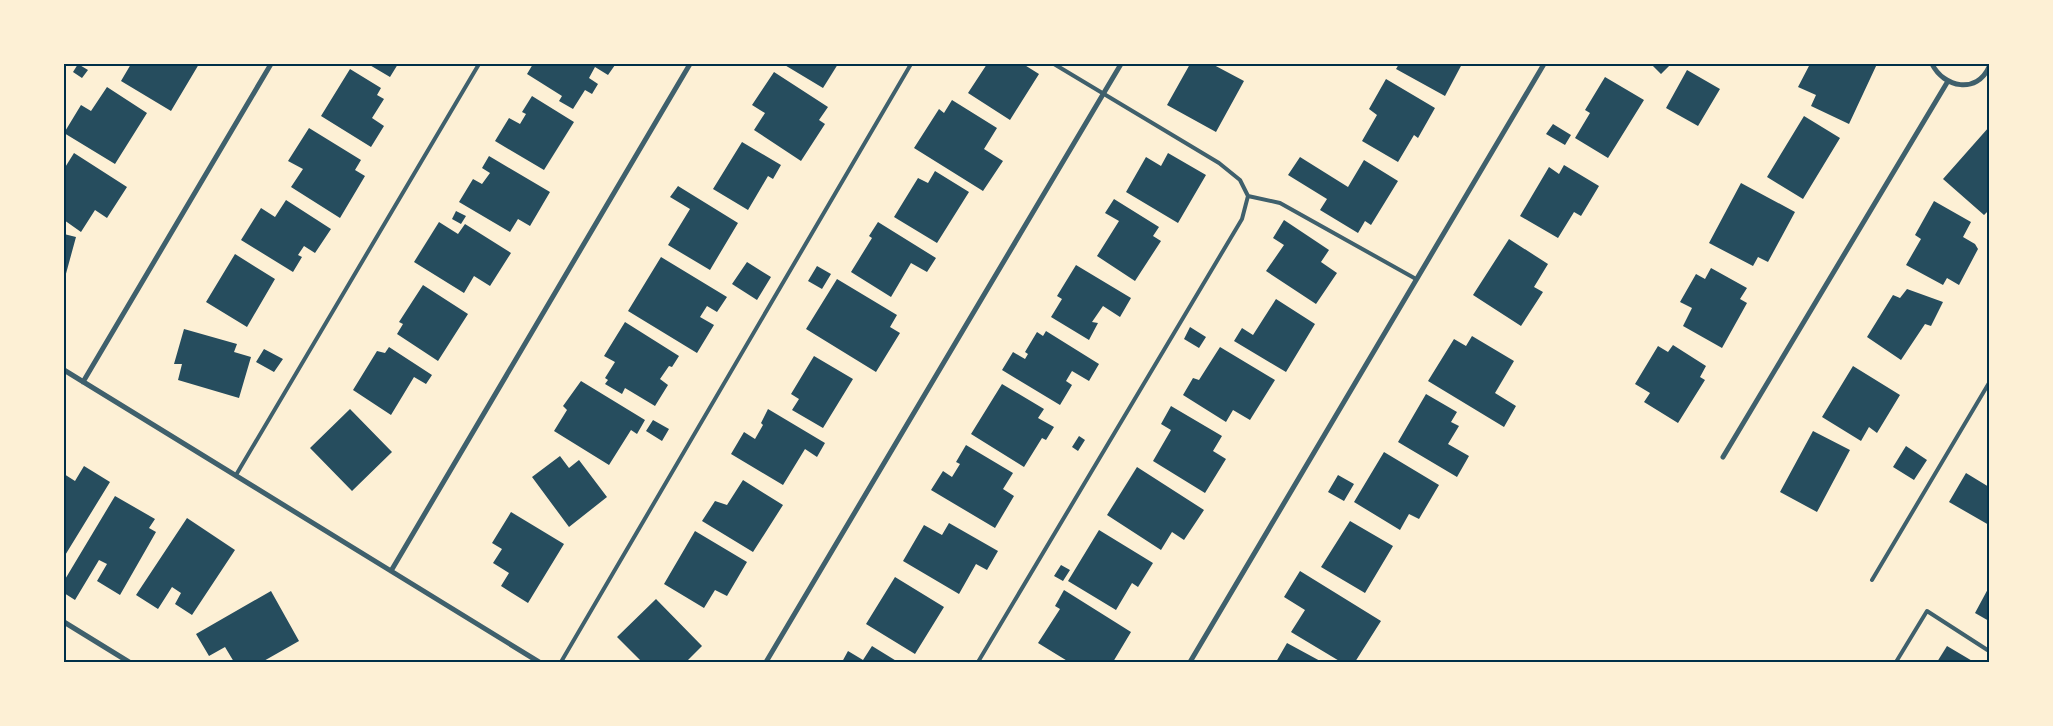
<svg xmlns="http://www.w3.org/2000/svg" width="2053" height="726" font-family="Poppins,sans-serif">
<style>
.building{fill:#264d5e}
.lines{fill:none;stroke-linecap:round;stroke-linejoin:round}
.service{stroke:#3f606c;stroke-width:4}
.minor{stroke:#3f606c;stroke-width:5}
.neatline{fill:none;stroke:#003049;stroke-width:2}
</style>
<rect width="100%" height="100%" fill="#fdf0d5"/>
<path class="building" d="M78,64L88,70L82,78L73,72Z
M131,64H199L171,111L121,81Z
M368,64H398L390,77Z
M533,64H614L615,65L608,75L595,67L589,78L598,84L592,94L585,90L573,109L559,101L562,96L527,74Z
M783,64H838L823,88Z
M987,64H1023L1039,74L1010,120L968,93Z
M1190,64H1212L1244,81L1216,132L1167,105Z
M1399,64H1462L1445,96L1396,69Z
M1651,64H1671L1661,74Z
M1810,64H1877L1849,124L1811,106L1816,95L1798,87Z
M350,69L381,88L377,95L384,99L372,118L384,126L371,147L321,116Z
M1687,70L1720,89L1698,126L1666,108Z
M774,72L828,107L819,120L825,124L801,161L754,130L765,113L752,105Z
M1605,77L1644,100L1608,158L1575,138L1590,113L1585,110Z
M1386,79L1435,108L1418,138L1414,135L1398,162L1362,141L1377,115L1369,109Z
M107,87L147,113L115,164L64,133L81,105L91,111Z
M532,96L574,122L544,170L495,141L509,118L520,124L526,114L522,112Z
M952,100L997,128L984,149L1003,161L983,191L914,148L939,109L944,113Z
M1804,116L1840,138L1803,199L1767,177Z
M1553,124L1571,135L1565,145L1546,134Z
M1989,127V210L1984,215L1943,179Z
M309,128L361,160L355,170L365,176L340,218L291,187L303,169L288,161Z
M742,142L781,165L773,179L768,176L748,210L713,189Z
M74,153L127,187L107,218L95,210L81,232L64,220V169Z
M1168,153L1206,175L1178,223L1126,192L1146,157L1161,166Z
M489,156L550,192L530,226L518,219L510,232L459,202L473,179L482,184L490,173L482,168Z
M1300,157L1348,187L1364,160L1398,181L1371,225L1365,221L1358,233L1320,210L1327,199L1288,175Z
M1564,165L1599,186L1581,216L1574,212L1558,238L1520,216L1549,167L1559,174Z
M935,171L969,192L937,243L894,217L918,178L928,183Z
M1741,183L1795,212L1768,262L1758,257L1753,266L1709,243Z
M678,186L738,223L710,270L668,245L690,209L670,197Z
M1114,199L1159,227L1153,236L1161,241L1135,281L1097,256L1119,221L1105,213Z
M286,200L331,229L315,253L304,246L298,255L302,257L293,272L241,240L261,208L275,217Z
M1934,201L1971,222L1963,237L1975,244L1978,249L1959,285L1947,278L1943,285L1906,265L1921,239L1915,235Z
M456,211L466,216L461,224L452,219Z
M1284,220L1329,250L1321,262L1337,273L1316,304L1266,271L1284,245L1273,238Z
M439,222L458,234L465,224L511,253L490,286L474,276L464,293L414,262Z
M878,222L936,258L927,272L911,263L891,297L851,272L872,238L869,236Z
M64,234L76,237L64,281Z
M1509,239L1548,264L1534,287L1543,292L1521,326L1473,295Z
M235,254L275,279L247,327L206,302Z
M661,257L727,297L717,312L707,306L700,317L714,325L697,353L628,311Z
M747,262L771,277L757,300L732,284Z
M1076,265L1131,298L1120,317L1103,306L1092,322L1098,323L1089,340L1051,317L1062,299L1057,296Z
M817,266L831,274L822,289L808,281Z
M1711,268L1747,288L1740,299L1747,303L1722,348L1683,326L1692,308L1680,302L1696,274L1705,279Z
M837,279L897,315L890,327L900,333L876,372L806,329Z
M423,285L468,314L438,361L397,334L403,324L399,322Z
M1907,289L1943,302L1931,326L1925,324L1901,360L1867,337L1893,295L1900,298Z
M1276,299L1315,324L1286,372L1234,341L1242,328L1253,335Z
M625,322L679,356L672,367L669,366L660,379L668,385L655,406L625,388L622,394L605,384L608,380L605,378L615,362L604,356Z
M1190,327L1206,337L1199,348L1184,339Z
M184,329L237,344L234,352L251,357L239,398L178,380L182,364H174Z
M1046,331L1099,364L1089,381L1072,371L1066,381L1072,385L1060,405L1002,370L1013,352L1025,359L1028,354L1025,352L1037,332L1043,336Z
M1472,336L1514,361L1495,393L1516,406L1504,427L1428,381L1454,339L1466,346Z
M1673,345L1706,366L1700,377L1705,380L1678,423L1644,402L1650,393L1635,384L1658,346L1668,352Z
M389,347L432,375L426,384L414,377L391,415L353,390L377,351L385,353Z
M1220,347L1275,380L1250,420L1233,410L1226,422L1183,395L1193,378L1199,380Z
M264,349L283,359L274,372L256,362Z
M814,356L853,379L823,428L792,410L799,399L791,394Z
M1853,366L1900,395L1877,433L1869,427L1861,441L1822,417Z
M581,381L645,420L637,434L631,430L609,465L554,431L567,410L563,406Z
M1002,384L1044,409L1038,418L1054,427L1046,440L1042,438L1024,467L971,434Z
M1426,394L1457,412L1451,422L1459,426L1448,444L1469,456L1457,477L1398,442Z
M1171,406L1222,436L1213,451L1226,459L1205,493L1153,461L1171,430L1161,424Z
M350,409L392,452L352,491L310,448Z
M768,409L825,443L817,457L805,449L783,485L731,454L744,432L755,439L763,425L761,423Z
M653,420L669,429L662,441L646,431Z
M1813,431L1850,450L1817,512L1780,492Z
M1079,436L1085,440L1078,451L1072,447Z
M966,445L1013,473L1003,489L1014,496L995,528L931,490L943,471L952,477L960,464L956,462Z
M1906,446L1927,460L1914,480L1893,467Z
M1384,452L1439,485L1419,519L1409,514L1400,530L1354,502Z
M560,456L569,468L579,460L607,497L569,527L532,477Z
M84,466L110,482L64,557V474L75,481Z
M1137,467L1204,510L1184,540L1172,532L1161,550L1107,515Z
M1966,473L1989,487V525L1949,502Z
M1338,475L1354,484L1344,501L1328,492Z
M743,480L783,505L753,552L702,521L715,501L727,505Z
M115,496L155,519L149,528L156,532L120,595L97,581L107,564L99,560L75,600L64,593V581Z
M511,512L564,544L528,603L501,586L509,573L493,563L502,549L492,543Z
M187,518L235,550L192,615L175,604L181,593L172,587L158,609L136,595Z
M1350,521L1393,546L1365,593L1321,567Z
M949,523L998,551L987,570L976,564L959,594L903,561L924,525L942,535Z
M1099,530L1153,563L1138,587L1132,583L1116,610L1068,581Z
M695,531L747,562L727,596L715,590L704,608L664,584Z
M1061,565L1070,570L1063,581L1054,576Z
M1300,571L1381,621L1355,662H1341L1291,632L1305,610L1284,597Z
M895,577L944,607L915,654L866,624Z
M1989,587V621L1975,613Z
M1064,590L1131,632L1113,662H1069L1038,643L1060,609L1055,606Z
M271,591L299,641L262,662H234L225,647L209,656L196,634Z
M656,599L702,646L686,662H642L617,637Z
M1287,643L1322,662H1276Z
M872,646L898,662H842L848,651L863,660Z
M1947,646L1974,662H1937Z"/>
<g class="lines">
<path class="service" d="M1248,196L1280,203L1416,279
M236,475L479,64
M1872,580L1989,383
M561,662L911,64
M978,662L1242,219L1248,196L1240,180L1219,163L1054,64
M1896,662L1927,611L1989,651"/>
<path class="minor" d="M1932,64C1944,88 1977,94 1989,67
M64,370L539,662
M83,382L271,64
M1723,457L1948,81
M391,571L690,64
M64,622L129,662
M766,662L1121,64
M1190,662L1544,64"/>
</g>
<rect width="2053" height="726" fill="none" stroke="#fdf0d5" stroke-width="130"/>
<rect x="65" y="65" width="1923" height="596" class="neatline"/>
</svg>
